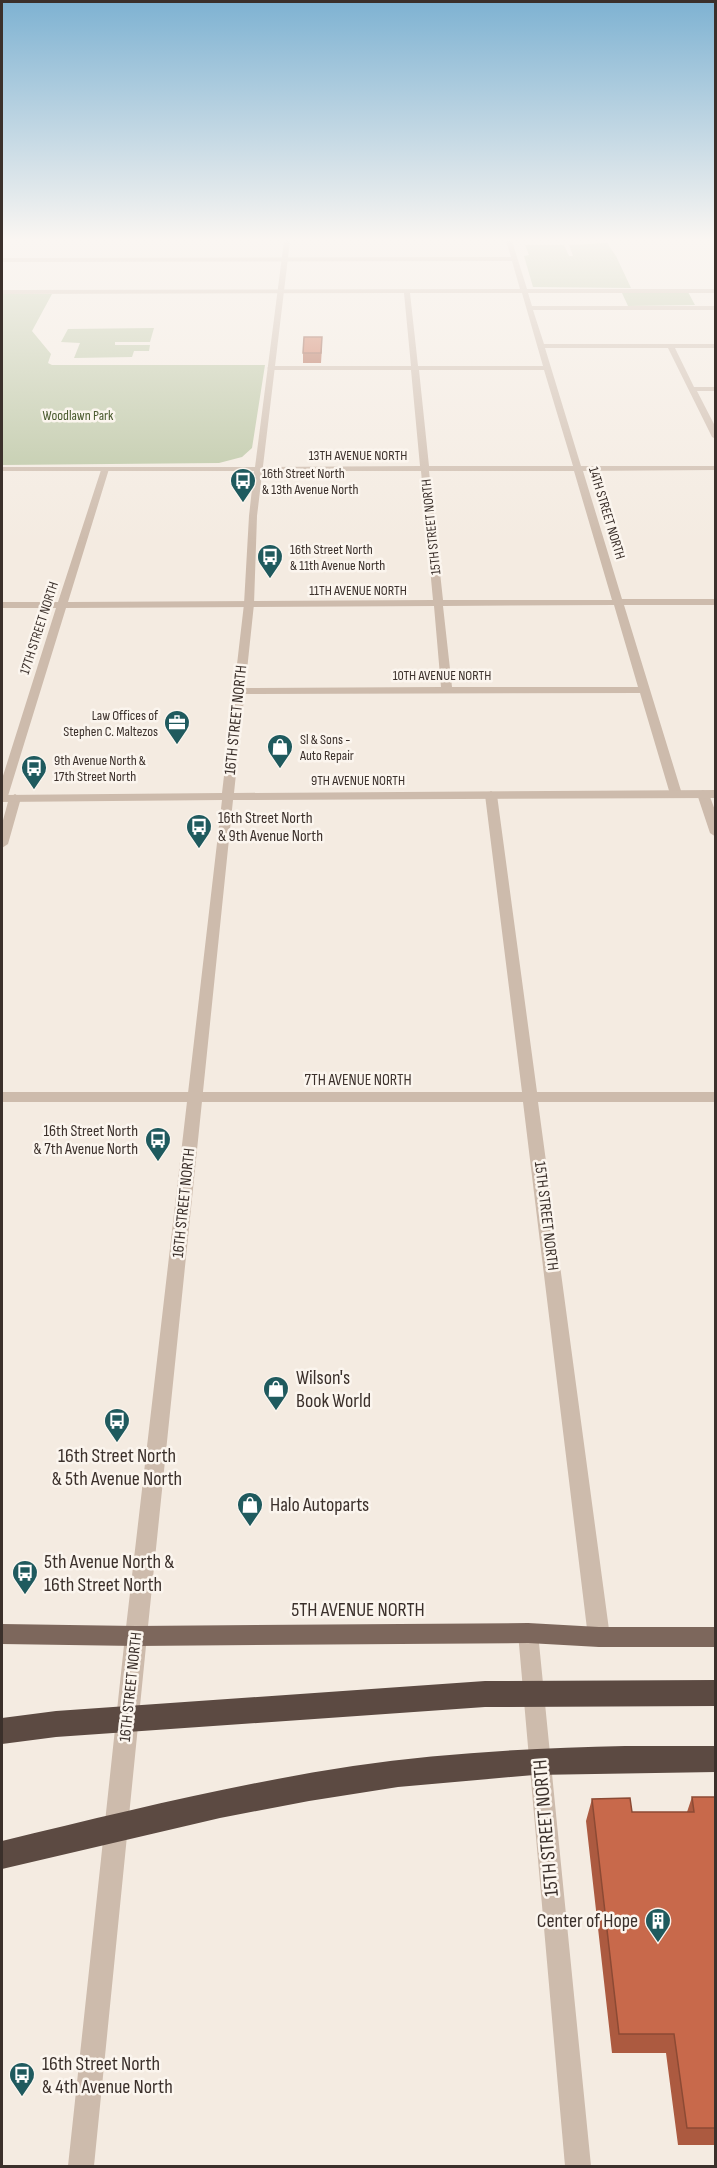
<svg xmlns="http://www.w3.org/2000/svg" width="717" height="2168" font-family="'Sofia Sans Condensed',sans-serif">
<style>
.green{fill:#b8c4a0}
.lines{fill:none;stroke-linecap:round;stroke-linejoin:round}
.minor{fill:#cdbbac;fill-rule:evenodd}
.tertiary{fill:#cdbbac;fill-rule:evenodd}
.primary{fill:#7d675c;fill-rule:evenodd}
.motorway{fill:#5c4a42;fill-rule:evenodd}
.wall{fill:#ac5a40}
.building{fill:#c8694b;stroke:#8c4a34;stroke-width:1.5}
.labels{text-anchor:middle;dominant-baseline:central;stroke-width:5;stroke-linejoin:round;paint-order:stroke}
.far-park-label{font-size:14px;fill:#4a5a2e;stroke:#fbf5ee}
.far-street-label{font-size:14px;fill:#3b302b;stroke:#fbf5ee}
.far-poi-label{font-size:14px;fill:#3b302b;stroke:#fbf5ee;text-anchor:start}
.street-label{font-size:16px;fill:#3b302b;stroke:#fbf5ee}
.poi-label{font-size:16px;fill:#3b302b;stroke:#fbf5ee;text-anchor:start}
.near-poi-label{font-size:20px;fill:#3b302b;stroke:#fbf5ee;text-anchor:start}
.near-street-label{font-size:20px;fill:#3b302b;stroke:#fbf5ee}
</style>
<rect width="100%" height="100%" fill="#f4ebe1"/>
<path class="green" d="M607,243L616,256L631,288L533,287L524,256L529,255L525,245H564L569,256H573L569,245Z
M688,292L695,305L628,306L622,293Z
M2,294H52L32,331L51,354L48,363L52,365H265L252,448L242,457L219,463L2,465Z
M154,328L150,342H115V345H150L149,351H134L132,357L74,358L80,343L61,342L68,329Z"/>
<g class="lines">
<path class="minor" d="M506,241H512L527,289H716V293H528L532,306H716V310H533L544,344H716V348H675L694,387H716V391H697L716,428V439L712,437L668,348H545L581,466H716V470L583,471L622,599H716V605H624L682,794L680,797H672L670,794L640,693L240,694L235,691L240,688L441,687L434,606L66,608L8,796L2,799V779L56,608H2V602H58L102,467L109,469L68,602L433,600L421,471H259L255,469L259,467L420,466L411,370H271L267,368L271,366H411L404,293L2,294V290L520,289L512,261L2,262V258L511,257ZM410,293H522L543,366H418ZM419,370H544L573,466H429ZM429,471H574L612,600H443ZM614,605L638,687H452L443,606Z
M703,790L709,794L716,813V837L710,833L697,794Z
M491,791L497,795L537,1092H716V1102H538L610,1637L606,1644L599,1647L592,1644L588,1637L523,1102H2V1092H522L485,795Z
M15,794L21,798L8,844L2,848V824L9,798Z
M528,1623L535,1626L538,1633L591,2166H565L518,1633L521,1626Z"/>
<path class="tertiary" d="M284,241H290L257,516L254,604L234,793L716,790V798L233,800L147,1636L94,2166H68L125,1636L222,800L2,802V795L222,793L244,604L249,516L254,471H2V467H255Z"/>
<path class="primary" d="M528,1623L599,1627H716V1647H599L528,1643L136,1646L2,1644V1624L136,1626Z"/>
<path class="motorway" d="M716,1680V1706L485,1707L56,1737L2,1744V1718L56,1711L485,1681Z
M625,1746H716V1772L534,1775L398,1787L309,1801L220,1818L2,1869V1841C118,1813 235,1784 353,1766C443,1753 534,1748 625,1746Z"/>
</g>
<path class="wall" d="M322,347L321,363H303V353Z
M692,1797H716V2145H678L666,2053H612L586,1821L592,1799L632,1812H687Z"/>
<path class="building" d="M304,337H322L321,353H303Z
M692,1797H716V2128H687L674,2034H619L592,1799L630,1798L632,1812H694Z"/>
<linearGradient id="sky" x2="0" y2="1"><stop stop-color="#7eb2d2"/><stop offset="0.44" stop-color="#faf6f2"/><stop offset="1" stop-color="#faf6f2" stop-opacity="0"/></linearGradient>
<rect width="717" height="544" fill="url(#sky)"/>
<defs>
<symbol id="bus-pin" viewBox="-11 -11 22 30"><path d="M0 17L-7.5 6A9.5 9.5 0 1 1 7.5 6Z" fill="#1f5a5e" stroke="#fbf5ee"/><path d="M-5-6H5V4H4V6H2V4H-2V6H-4V4H-5ZM-3.5-4V0h7V-4ZM-3.5 1.2v1.5H-2V1.2ZM2 1.2v1.5H3.5V1.2Z" fill="#fff"/></symbol>
<symbol id="office-pin" viewBox="-11 -11 22 30"><path d="M0 17L-7.5 6A9.5 9.5 0 1 1 7.5 6Z" fill="#1f5a5e" stroke="#fbf5ee"/><path d="M-6-3h4V-5.5h4V-3h4V5H-6ZM-1-4.5V-3h2v-1.5ZM-6 0V1H6V0Z" fill="#fff"/></symbol>
<symbol id="shop-pin" viewBox="-11 -11 22 30"><path d="M0 17L-7.5 6A9.5 9.5 0 1 1 7.5 6Z" fill="#1f5a5e" stroke="#fbf5ee"/><path d="M-5-2.5h2.3a2.7 3.5 0 0 1 5.4 0H5L5.5 6h-11ZM-1.5-2.5h3a1.5 2.3 0 0 0-3 0Z" fill="#fff"/></symbol>
<symbol id="building-pin" viewBox="-11 -11 22 30"><path d="M0 17L-7.5 6A9.5 9.5 0 1 1 7.5 6Z" fill="#1f5a5e" stroke="#fbf5ee"/><path d="M-4-6H4V6H1V3H-1V6H-4ZM-2.5-4.3h1.7v1.8h-1.7ZM.8-4.3h1.7v1.8H.8ZM-2.5-1h1.7V.8h-1.7ZM.8-1h1.7V.8H.8Z" fill="#fff"/></symbol>
</defs>
<g fill-rule="evenodd">
<use href="#bus-pin" x="228" y="466" width="30" height="40"/>
<use href="#bus-pin" x="255" y="542" width="30" height="40"/>
<use href="#office-pin" x="162" y="708" width="30" height="40"/>
<use href="#shop-pin" x="265" y="732" width="30" height="40"/>
<use href="#bus-pin" x="19" y="753" width="30" height="40"/>
<use href="#bus-pin" x="184" y="812" width="30" height="40"/>
<use href="#bus-pin" x="143" y="1125" width="30" height="40"/>
<use href="#shop-pin" x="261" y="1374" width="30" height="40"/>
<use href="#bus-pin" x="102" y="1406" width="30" height="40"/>
<use href="#shop-pin" x="235" y="1490" width="30" height="40"/>
<use href="#bus-pin" x="10" y="1558" width="30" height="40"/>
<use href="#building-pin" x="643" y="1906" width="30" height="40"/>
<use href="#bus-pin" x="7" y="2060" width="30" height="40"/>
</g>
<g class="labels">
<g class="far-park-label">
<text x="78" y="415">Woodlawn Park</text>
</g>
<g class="far-street-label">
<text x="358" y="455">13TH AVENUE NORTH</text>
<text transform="translate(607 513) rotate(73)">14TH STREET NORTH</text>
<text transform="translate(431 527) rotate(-96)">15TH STREET NORTH</text>
<text x="358" y="590">11TH AVENUE NORTH</text>
<text transform="translate(39 628) rotate(-72)">17TH STREET NORTH</text>
<text x="442" y="675">10TH AVENUE NORTH</text>
<text x="358" y="780">9TH AVENUE NORTH</text>
</g>
<g class="far-poi-label">
<text x="262" y="473">16th Street North<tspan x="262" dy="16">&amp; 13th Avenue North</tspan></text>
<text x="290" y="549">16th Street North<tspan x="290" dy="16">&amp; 11th Avenue North</tspan></text>
<text x="158" y="715" text-anchor="end">Law Offices of<tspan x="158" dy="16">Stephen C. Maltezos</tspan></text>
<text x="300" y="739">Sl &amp; Sons -<tspan x="300" dy="16">Auto Repair</tspan></text>
<text x="54" y="760">9th Avenue North &amp;<tspan x="54" dy="16">17th Street North</tspan></text>
</g>
<g class="street-label">
<text transform="translate(236 720) rotate(-84)">16TH STREET NORTH</text>
<text x="358" y="1080">7TH AVENUE NORTH</text>
<text transform="translate(184 1203) rotate(-84)">16TH STREET NORTH</text>
<text transform="translate(546 1216) rotate(83)">15TH STREET NORTH</text>
<text transform="translate(131 1687) rotate(-84)">16TH STREET NORTH</text>
</g>
<g class="poi-label">
<text x="218" y="818">16th Street North<tspan x="218" dy="18">&amp; 9th Avenue North</tspan></text>
<text x="138" y="1131" text-anchor="end">16th Street North<tspan x="138" dy="18">&amp; 7th Avenue North</tspan></text>
</g>
<g class="near-poi-label">
<text x="296" y="1378">Wilson's<tspan x="296" dy="23">Book World</tspan></text>
<text x="117" y="1456" text-anchor="middle">16th Street North<tspan x="117" dy="23">&amp; 5th Avenue North</tspan></text>
<text x="270" y="1505">Halo Autoparts</text>
<text x="44" y="1562">5th Avenue North &amp;<tspan x="44" dy="23">16th Street North</tspan></text>
<text x="638" y="1921" text-anchor="end">Center of Hope</text>
<text x="42" y="2064">16th Street North<tspan x="42" dy="23">&amp; 4th Avenue North</tspan></text>
</g>
<g class="near-street-label">
<text x="358" y="1610">5TH AVENUE NORTH</text>
<text transform="translate(546 1828) rotate(-95)">15TH STREET NORTH</text>
</g>
</g>
<rect width="717" height="2168" fill="none" stroke="#3b302b" stroke-width="6"/>
</svg>
